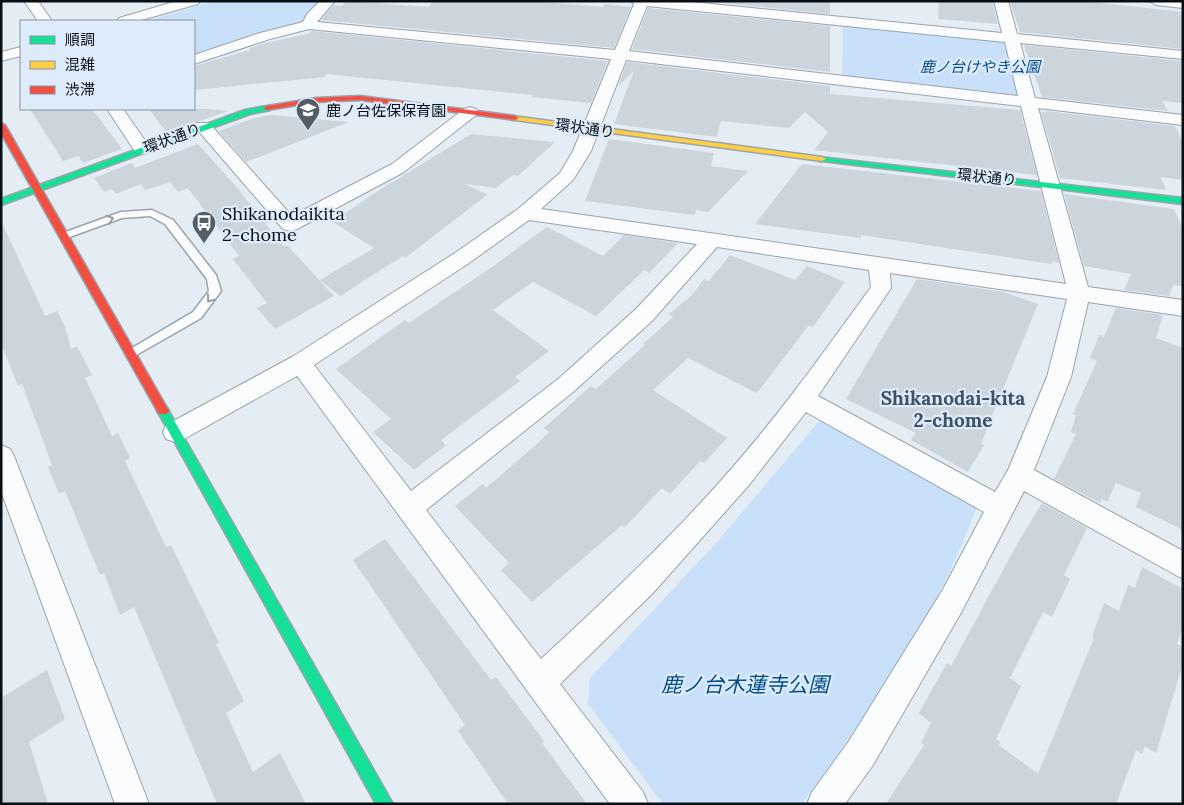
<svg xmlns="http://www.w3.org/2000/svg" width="1184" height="805" font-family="Lora,'Noto Sans JP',serif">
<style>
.green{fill:#c8e0f9}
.building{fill:#ccd4dc}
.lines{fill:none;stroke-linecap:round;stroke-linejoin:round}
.lane-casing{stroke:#9ba3ab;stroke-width:3}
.street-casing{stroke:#9ba3ab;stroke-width:2}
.fast-casing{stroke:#9ba3ab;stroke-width:3}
.slow-casing{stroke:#9ba3ab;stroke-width:3}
.jam-casing{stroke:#9ba3ab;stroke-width:3}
.lane{fill:#fbfcfd;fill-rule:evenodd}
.street{fill:#fbfcfd;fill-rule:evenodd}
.fast{fill:#16e098;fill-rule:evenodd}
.slow{fill:#ffcf43;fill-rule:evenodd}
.jam{fill:#f24e42;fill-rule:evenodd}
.oneway{stroke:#999da1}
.labels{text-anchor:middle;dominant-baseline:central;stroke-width:4.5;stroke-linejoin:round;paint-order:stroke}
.far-park-label{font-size:15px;font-style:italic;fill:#034e8a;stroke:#deebfa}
.far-poi-label{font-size:15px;fill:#070e16;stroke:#deebfa;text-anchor:start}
.far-street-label{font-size:15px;fill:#070e16;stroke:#deebfa}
.poi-label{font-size:18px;fill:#070e16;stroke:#deebfa;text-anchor:start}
.neighbourhood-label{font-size:19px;font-weight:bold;fill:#3e5165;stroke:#deebfa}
.near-park-label{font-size:21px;font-style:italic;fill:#034e8a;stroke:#deebfa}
</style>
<rect width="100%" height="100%" fill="#e4ecf4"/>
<path class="green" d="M214,1H323L301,26L260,34L194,57V21H147Z
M843,25L1004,41L1018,96L842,77Z
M820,420L977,506C939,614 869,711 802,804H663L588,704L590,678L718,541Z"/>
<path class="building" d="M346,1L429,7L433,1H532L603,7L604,4L631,7L614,48L321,20L334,5L342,6Z
M703,1H830V14Z
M939,1H992L998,24L938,19Z
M1010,1H1083L1183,12V49L1020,32Z
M648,8L830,26V72L632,49Z
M311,31L608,61L591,103L532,97V95L326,74L325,77L194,90V66L250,50V48L265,43L308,34Z
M1024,45L1183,61V103L1162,101L1168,111L1042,97Z
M627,62L830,86V94L1020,110L1037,175L814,150L828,132L805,112L789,128L721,121L717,137L614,124L634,71L618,86Z
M30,109H92L122,149L83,163L78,156L63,161Z
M149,109H208L228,111L167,133Z
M1046,111L1175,126L1183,142V180L1161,177L1166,190L1060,178L1041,112H1046Z
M271,115L349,122L246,162L219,131L254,118Z
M471,134L555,142L518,176L513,175L496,188L465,184L487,195L405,258L403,256L340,296L320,280L374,248L333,222L373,194Z
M609,139L714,153L711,166L748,171L708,212L696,210L695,215L585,201Z
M198,144L239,190L284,247L287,245L334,296L275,329L257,308L267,303L233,259L239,256L188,188L178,192L170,182L146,190L141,184L116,194L112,189L104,192L94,178L132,163L135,168Z
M802,164L1041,191L1059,263L1051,261L1052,264L861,235V238L755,224Z
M1064,194L1174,209L1183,229V286L1173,285L1169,296L1124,290L1131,274L1084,266Z
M1,221L45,316L57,311L65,327L71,349L77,346L92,375L85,378L112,436L118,433L130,458L125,461L166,547L171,545L219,643L216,644L244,701L226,713L253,772L280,753L306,804H217L134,607L120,615L104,573L100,575L65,491L59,494L48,467L52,465L22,384L18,386L1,343Z
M547,227L603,256L624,235L678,243L649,273L644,270L596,316L533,282L493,310L549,351L515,377L520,381L441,440L446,445L414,470L373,432L391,419L336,369L405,320L409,323L492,267Z
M730,255L795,280L807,266L845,282L813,327L809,325L757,393L688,358L653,390L727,438L704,463L700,461L670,494L662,488L625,527L622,525L532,602L501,570L509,563L455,506L483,484L486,488L538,443L549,432L544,428L591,386L596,389L645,345L643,344L673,317L669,314L691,296L704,279L709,281Z
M917,279L1004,292L1038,304L994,411L981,444L984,445L968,472L911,440L916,433L846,399Z
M1116,308L1163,315L1156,338L1183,348V530L1136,507L1141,493L1116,483L1107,502L1102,499L1100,503L1054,479L1076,434L1071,432L1076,415L1073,414L1097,361L1090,358L1099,335L1104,337Z
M1042,503L1087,528L1064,575L1070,579L1052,617L1043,612L1010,678L1021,686L996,739L1000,742L999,745L1038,774L1094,638L1092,637L1104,603L1119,611L1128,585L1135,588L1142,567L1183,589V626L1177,644L1183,647V663L1156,753L1145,746L1142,754L1136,750L1116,804H886L924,745L921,743L931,723L919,713L947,663L951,666L1016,546Z
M385,539L491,680L496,677L544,741L542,743L587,804H508L458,731L465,725L353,560Z
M47,670L65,719L29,742L48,804H1V698Z"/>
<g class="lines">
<defs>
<path id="lane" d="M152,210L173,220L216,275L221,291L201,318L131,358L125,354L127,351L193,312L209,291L207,279L165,224L150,216L122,218L64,239L59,236L60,234L121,212Z"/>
<path id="street" d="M24,1H38L52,21H38Z
M177,1H200L198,4L138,21H117L119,18Z
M320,1H335L317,22L615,50L634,4L631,1H682L1002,33L994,1H1008L1017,34L1183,51V59L1020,43L1035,98L1183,115V125L1038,108L1088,287L1183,300V316L1088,302L1071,377L1034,470L1183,551V579L1024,491L962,611L873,765L845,804H807L812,792L849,741L942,591L984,512L806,412L749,485L653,593L560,684L643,792L648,804H610L297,376L184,439L175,442L166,439L163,432L166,425L292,357L455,253L518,209L560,173L573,151L611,59L309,29L270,39L194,64V55L260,33L303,22L307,14ZM647,6L1005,42L1018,96L629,51ZM626,60L1021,106L1066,284L541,209L573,180L591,151ZM529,220L697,244L636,309L557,380L411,491L314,365L469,263ZM717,247L869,270L871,287C826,349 782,411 732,468C673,536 607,598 541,659L426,510L573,392L652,321ZM890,273L1067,299L1047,377L1008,470L995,492L818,396L891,288Z
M1149,1H1183V8L1156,5Z
M21,47V56L1,61V52Z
M470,107L476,109L478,112L476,115L404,172L297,229L290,231L283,229L195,127L197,123H209L292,216L392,164L464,109Z
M107,109H123L151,149L148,153L142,154L136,153Z
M1,445L10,449L14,456L149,804H115L1,491Z"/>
<path id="fast" d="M267,106L271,108L270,110L250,114L1,205V199L245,110Z
M819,157L1183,198V204L822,161H819Z
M163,406L167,408L393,804H376L159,414L157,411L159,408Z"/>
<path id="slow" d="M512,116L822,157L826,159L822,161L515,120H512Z"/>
<path id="jam" d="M360,96L515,116L519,118L515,120L360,100L317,102L267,110L263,108L267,106L317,98Z
M1,123L5,125L167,408L169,411L167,414H159L1,133Z"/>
</defs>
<use href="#lane" class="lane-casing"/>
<use href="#street" class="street-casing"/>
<use href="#fast" class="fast-casing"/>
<use href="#slow" class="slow-casing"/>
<use href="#jam" class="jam-casing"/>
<use href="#lane" class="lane"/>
<use href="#street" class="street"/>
<use href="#fast" class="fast"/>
<use href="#slow" class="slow"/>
<use href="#jam" class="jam"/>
</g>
<defs><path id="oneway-chevron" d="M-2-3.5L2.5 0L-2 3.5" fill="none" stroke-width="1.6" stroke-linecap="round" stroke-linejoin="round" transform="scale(1.25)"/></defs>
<g class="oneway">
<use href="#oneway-chevron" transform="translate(110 219) rotate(-20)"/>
<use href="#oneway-chevron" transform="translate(210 299) rotate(127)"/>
</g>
<defs>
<symbol id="school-pin" viewBox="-11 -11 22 30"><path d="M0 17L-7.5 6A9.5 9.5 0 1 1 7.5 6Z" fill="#545c64" stroke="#deebfa"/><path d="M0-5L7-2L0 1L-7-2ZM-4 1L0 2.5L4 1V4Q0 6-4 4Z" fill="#fff"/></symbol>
<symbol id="bus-pin" viewBox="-11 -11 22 30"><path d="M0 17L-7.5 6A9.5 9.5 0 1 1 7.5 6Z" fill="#545c64" stroke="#deebfa"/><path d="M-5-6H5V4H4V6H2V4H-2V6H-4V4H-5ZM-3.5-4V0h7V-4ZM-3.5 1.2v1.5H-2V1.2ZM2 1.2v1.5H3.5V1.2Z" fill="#fff"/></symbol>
</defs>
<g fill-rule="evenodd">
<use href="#school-pin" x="294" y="96" width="28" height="38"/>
<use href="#bus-pin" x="190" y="209" width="28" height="38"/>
</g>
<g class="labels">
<g class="far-park-label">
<text x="980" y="66">鹿ノ台けやき公園</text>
</g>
<g class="far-poi-label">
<text x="326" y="110">鹿ノ台佐保保育園</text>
</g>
<g class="far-street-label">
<text transform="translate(585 128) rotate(8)">環状通り</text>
<text transform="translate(172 138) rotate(-20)">環状通り</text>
<text transform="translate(987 177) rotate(6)">環状通り</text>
</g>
<g class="poi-label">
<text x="222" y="213">Shikanodaikita<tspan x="222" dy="21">2-chome</tspan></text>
</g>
<g class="neighbourhood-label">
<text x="953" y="398">Shikanodai-kita<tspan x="953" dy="22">2-chome</tspan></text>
</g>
<g class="near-park-label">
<text x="745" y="684">鹿ノ台木蓮寺公園</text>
</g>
</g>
<rect width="1184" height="805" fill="none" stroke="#070e16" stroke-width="5"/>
<rect x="20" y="20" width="175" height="90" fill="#deebfa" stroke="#88939f"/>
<rect x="30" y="36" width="25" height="8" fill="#16e098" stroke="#88939f"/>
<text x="65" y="45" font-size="15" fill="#070e16">順調</text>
<rect x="30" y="61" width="25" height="8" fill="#ffcf43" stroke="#88939f"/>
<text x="65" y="70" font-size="15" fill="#070e16">混雑</text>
<rect x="30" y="86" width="25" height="8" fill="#f24e42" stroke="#88939f"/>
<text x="65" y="95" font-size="15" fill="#070e16">渋滞</text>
</svg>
